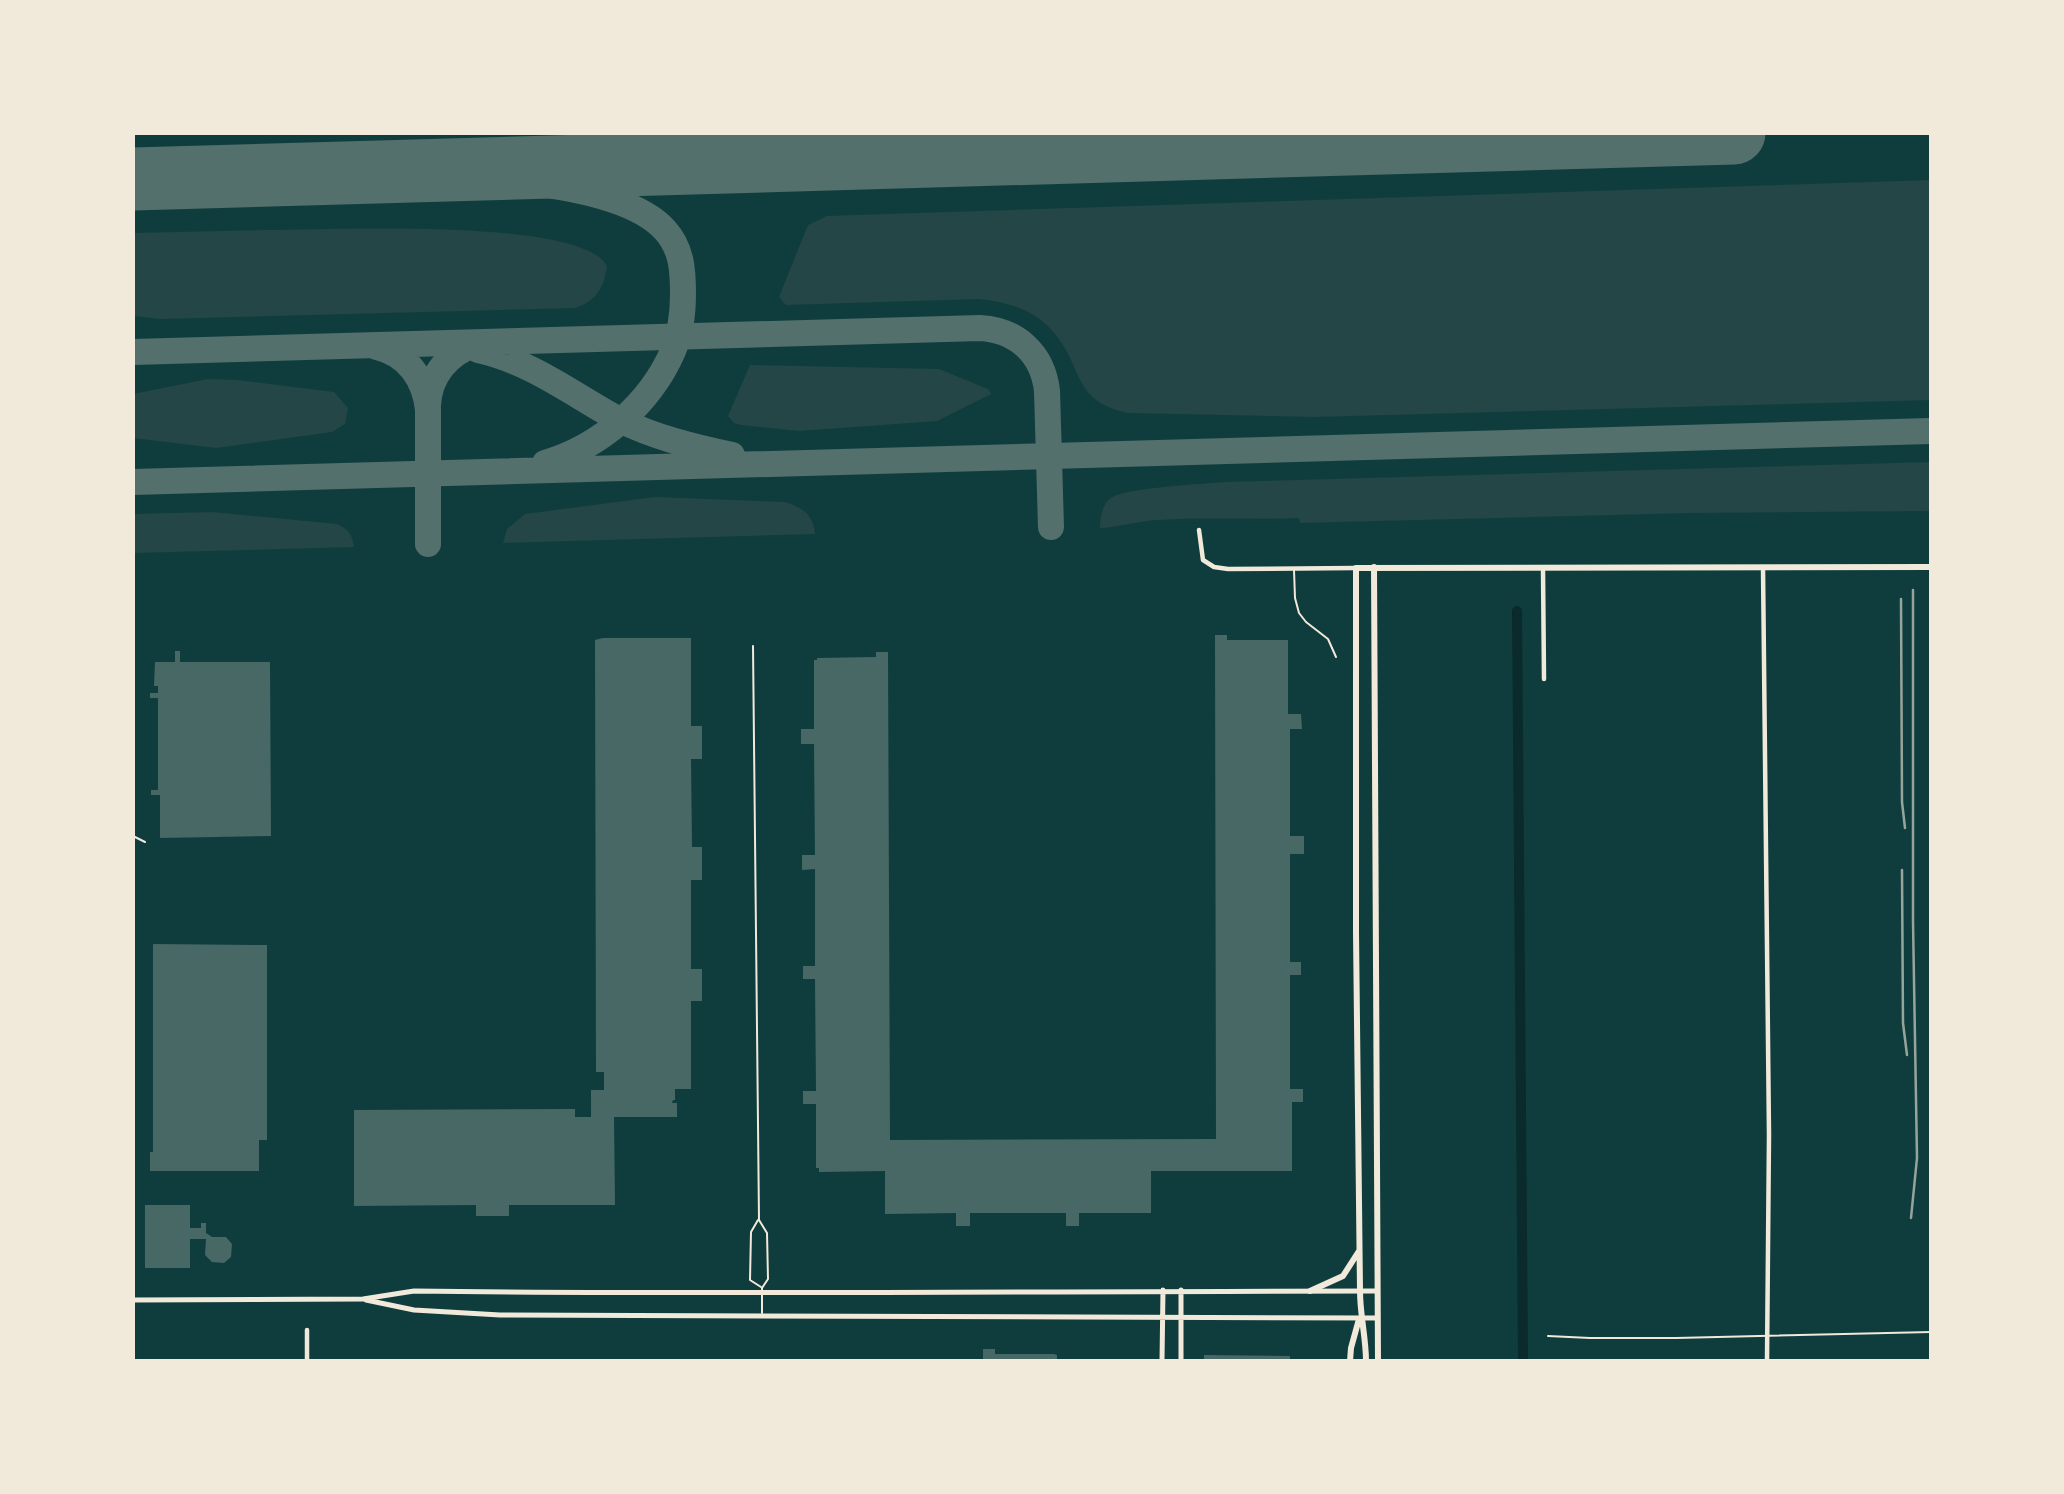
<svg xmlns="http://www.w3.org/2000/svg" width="2064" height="1494" font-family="'Times New Roman',serif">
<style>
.green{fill:#244646}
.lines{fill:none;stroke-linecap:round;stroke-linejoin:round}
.canal{stroke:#0a2a2b;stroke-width:10}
.taxiway{stroke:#53706d;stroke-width:26}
.runway{stroke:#53706d;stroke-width:63}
.building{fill:#486865}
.service{stroke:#f1e9da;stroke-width:2}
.minor{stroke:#f1e9da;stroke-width:4.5}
.tertiary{stroke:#f1e9da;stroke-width:5}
.secondary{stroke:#f1e9da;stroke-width:6}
.rail{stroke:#97a49c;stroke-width:2.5}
</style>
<rect width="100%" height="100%" fill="#0f3d3e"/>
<path class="green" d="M1931,180V400L1315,417L1128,413C1072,401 1084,369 1055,334C1036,310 1008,302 979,299L786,305L779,297L808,225L827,216Z
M268,230C325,230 582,217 607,266C604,287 597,301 575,308L161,319L133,316V233Z
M750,365L939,369L988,389L991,394L937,421L799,431L741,425L734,423L728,416Z
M208,379L237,380L334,392L348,408L345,424L332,432L216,448L133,438V394Z
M1931,462V511L1688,513L1300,523L1299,518C1252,520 1205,517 1158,520C1138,521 1120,527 1100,528C1100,518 1102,504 1111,498C1124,488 1203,484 1224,482Z
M655,497L785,502C803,508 813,514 815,534L503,543L507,529L525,514Z
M212,512L337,524C349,530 352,534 354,547L133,553V514Z"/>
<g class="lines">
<path class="canal" d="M1517,611L1523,1361"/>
<path class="taxiway" d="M319,173C399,175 610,169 665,230C682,249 683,270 683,294C683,315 681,332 673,351C650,404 600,447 545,463
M377,347C408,354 425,380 428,410V544
M478,350C530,361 572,394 618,419C653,437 694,447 732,455
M133,352L980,328C1017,330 1043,354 1047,391L1051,527
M428,406C429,376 448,353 476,344
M133,482L1931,431"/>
<path class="runway" d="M133,179L1734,133"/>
</g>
<path class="building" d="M1215,635H1227V640H1288V714H1301L1302,729H1290V836H1304V854H1290V962H1301V975H1290V1089H1303V1102H1292V1171H1151V1213H1079V1226H1066V1213H970V1226H956V1213L885,1214V1171L819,1172V1168H816V1104H803V1091H816L815,979H803V966H815V869L802,870V855H815L814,744H801V729H814V660H817V658L876,657V652H888L890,1140L1216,1139Z
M603,638H691V726H702V759H691L692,847H702V880H691V969H702V1001H691V1089H675V1100H673L672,1103H677V1117H614L615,1205H509V1216H476V1205L354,1206V1110L575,1109V1117H591V1090H604V1072H596L595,640Z
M175,651H180V662H270L271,836L160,838V795H151V790H158V698H150V693H158V686H154L155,662H175Z
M153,944L267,945V1140H259V1171H150V1152H153Z
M145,1205H190V1228H201V1223H206V1233L212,1237H226L232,1244L231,1257L224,1263L212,1262L205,1255L206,1239H190V1268H145Z
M983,1349H995V1354H1054L1057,1355V1361H983Z
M1204,1355L1290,1356V1361H1204Z"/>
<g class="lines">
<path class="service" d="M1294,570L1295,598L1299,613L1306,622L1328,639L1336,657
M753,646L759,1220L767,1233L768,1279L762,1288V1313
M133,836L145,842
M758,1220L751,1232L750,1280L761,1287
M1548,1336L1590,1338H1676L1931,1332"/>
<path class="minor" d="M1199,530L1203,560L1214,567L1228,569L1356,568
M1763,567L1769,1135L1767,1361
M1543,569L1544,679
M307,1361V1330"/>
<path class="tertiary" d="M1181,1290V1361
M133,1300L363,1299L414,1291C735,1295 1056,1291 1377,1291
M366,1300L414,1310L500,1315L1377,1318
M1162,1361L1163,1290"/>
<path class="secondary" d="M1374,567L1378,1361
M1310,1291L1343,1276L1359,1251
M1350,1361L1351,1348L1359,1319
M1366,1361C1366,1338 1360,1315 1360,1291L1356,932V568L1931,567"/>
<path class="rail" d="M1901,599L1902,802L1905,828
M1902,870L1903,1023L1907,1055
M1911,1218L1917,1158L1913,921V590"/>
</g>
<rect width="2064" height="1494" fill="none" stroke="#f1e9da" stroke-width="270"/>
</svg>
